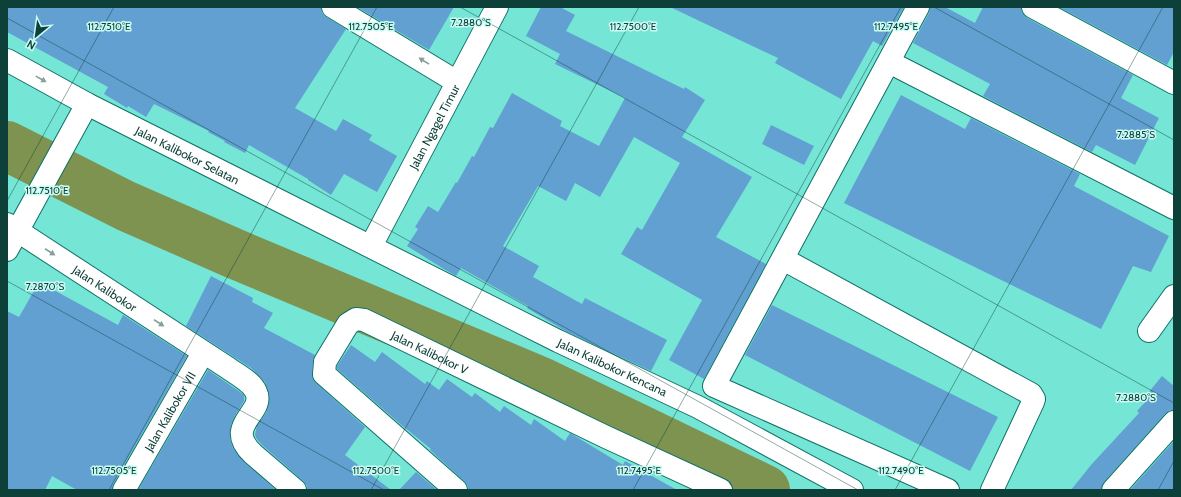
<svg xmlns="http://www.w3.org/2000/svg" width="1181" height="497" font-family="Cabin,sans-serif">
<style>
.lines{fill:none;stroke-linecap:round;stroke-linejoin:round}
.river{stroke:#7d934f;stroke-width:50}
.building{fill:#62a0d2}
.minor-casing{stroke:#0e7167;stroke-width:24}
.minor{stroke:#fff;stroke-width:22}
.oneway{fill:#86a09c}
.ticks{fill:none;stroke:#0e403a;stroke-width:1;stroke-opacity:0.45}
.labels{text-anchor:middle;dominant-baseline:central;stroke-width:3;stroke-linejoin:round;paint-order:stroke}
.street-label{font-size:12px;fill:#0e403a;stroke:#c9fbf3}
.ticks-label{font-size:10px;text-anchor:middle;fill:#0e403a;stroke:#c9fbf3;stroke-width:3;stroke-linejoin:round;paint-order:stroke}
</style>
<rect width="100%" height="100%" fill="#75e5d6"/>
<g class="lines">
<path class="river" d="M7,146L126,206L233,253L541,382L765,490"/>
</g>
<path class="building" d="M7,7H321L322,13L326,17L346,29L295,108L336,131L343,119L372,135L369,140L397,156L377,192L344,174L331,195L308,180V179L249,145L245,153L224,142L225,141L208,132L209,131L154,104L146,117L128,106L127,108L104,94L108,87L7,32Z
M357,7H454L429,50Z
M541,7H560L575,15L566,31L684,89L685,87L705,100L682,137L752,177L716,237L766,264L704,379L669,360L702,300L621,254L637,227L642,230L680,163L634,137L600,197L575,183L566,201L538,186L503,246L539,266L533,277L582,304L585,298L667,340L651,371L567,332L527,308L528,306L461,268L456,276L444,269L407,246L418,229L415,227L428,206L438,212L456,182L457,183L472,156L474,157L490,127L493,128L512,93L562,121L560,126L599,146L625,98L555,64L560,54L526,36Z
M670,7H904L882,46L873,41L841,99L775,63L778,58Z
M930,7H945L975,23L983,7H1021L1022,13L1027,18L1133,75L1121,98L1159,118L1135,165L1096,145L1092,152L983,96L990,84L913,43L929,13Z
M1059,7H1174V52L1167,65Z
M901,95L965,129L971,118L1080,174L1074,186L1169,236L1151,272L1133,266L1101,329L844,203Z
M771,125L814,146L804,165L762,144Z
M211,276L253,298L252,302L273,313L264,328L315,355L313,361L312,373L313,379L316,383L365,427L345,455L391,490H307V486L303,481L262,445L256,438L255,434L257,426L266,413L269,403L268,390L265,382L251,368L186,326Z
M39,282L118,325L123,315L187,356L113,484L112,490H77L52,476L45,490H7V311L19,317Z
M772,305L998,417L970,471L745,355Z
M351,345L375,362L382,352L425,384L427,381L439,390L447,379L472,397L475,393L500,412L504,406L531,425L534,419L565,441L570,433L623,465L625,461L677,490H468V486L464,481L430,450L431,449L399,423L337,369V366Z
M208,370L236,389L244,395V401L236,414L231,425L230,439L233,448L245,463L276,490H138Z
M1162,376L1174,386V410H1170L1165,414L1104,482L1101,490H1071L1091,465L1139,413L1137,411L1147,400L1144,398Z
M1174,441V490H1130Z
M416,472L437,490H399Z"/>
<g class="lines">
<defs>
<g id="minor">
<path d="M333,7L457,82"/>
<path d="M918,7L714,386L948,490"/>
<path d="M1033,7L1174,83"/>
<path id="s1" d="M7,60L87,104L558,341L698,407L852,490"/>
<path d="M889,62L1174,208"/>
<path id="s2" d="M7,224L228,368C236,374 252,382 256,392C266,413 222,425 253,454L295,490"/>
<path id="s3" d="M371,246L497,7"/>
<path d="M7,250L87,104"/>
<path d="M783,259L1031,394L1034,399L1033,402L992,490"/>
<path d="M1149,331L1174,296"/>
<path id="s4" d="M124,490L203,353"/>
<path id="s5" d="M456,490L324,374L325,362L348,324L356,319L364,320L606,437L721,490"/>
<path d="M1113,490L1174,422"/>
</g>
</defs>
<use href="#minor" class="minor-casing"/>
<use href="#minor" class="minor"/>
</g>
<defs><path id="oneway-solid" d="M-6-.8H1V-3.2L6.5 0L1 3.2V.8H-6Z"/></defs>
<g class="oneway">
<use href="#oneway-solid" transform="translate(424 61) rotate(-148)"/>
<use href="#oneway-solid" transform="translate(41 79) rotate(29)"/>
<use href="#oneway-solid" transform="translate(50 252) rotate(33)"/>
<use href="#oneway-solid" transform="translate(159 323) rotate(33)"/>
</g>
<path class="ticks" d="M460,7L1174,403M934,7L1174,140M7,18L858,490M7,201L114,7M7,281L384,490M109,490L377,7M371,490L639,7M633,490L901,7M895,490L1163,7M1158,490L1174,461"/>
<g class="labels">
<g class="street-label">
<text stroke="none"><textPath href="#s3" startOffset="135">Jalan Ngagel Timur</textPath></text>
<text stroke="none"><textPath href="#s1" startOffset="204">Jalan Kalibokor Selatan</textPath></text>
<text stroke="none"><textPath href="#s2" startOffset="117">Jalan Kalibokor</textPath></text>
<text stroke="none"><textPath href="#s5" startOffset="323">Jalan Kalibokor V</textPath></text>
<text stroke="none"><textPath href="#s1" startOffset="679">Jalan Kalibokor Kencana</textPath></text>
<text stroke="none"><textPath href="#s4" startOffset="91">Jalan Kalibokor VII</textPath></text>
</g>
</g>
<g class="ticks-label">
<text x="471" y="26">7.2880°S</text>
<text x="109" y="30">112.7510°E</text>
<text x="371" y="30">112.7505°E</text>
<text x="633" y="30">112.7500°E</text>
<text x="896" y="30">112.7495°E</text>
<text x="1136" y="138">7.2885°S</text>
<text x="47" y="194">112.7510°E</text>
<text x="45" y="290">7.2870°S</text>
<text x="1136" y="401">7.2880°S</text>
<text x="114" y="474">112.7505°E</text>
<text x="376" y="474">112.7500°E</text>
<text x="639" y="474">112.7495°E</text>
<text x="901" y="474">112.7490°E</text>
</g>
<rect width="1181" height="497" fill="none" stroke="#0e403a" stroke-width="16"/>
<g transform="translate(36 36) rotate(209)" stroke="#c9fbf3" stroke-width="3" paint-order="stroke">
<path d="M0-3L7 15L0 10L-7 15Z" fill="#0e403a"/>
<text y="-6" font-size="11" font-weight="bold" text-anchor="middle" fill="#0e403a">N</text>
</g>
</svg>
